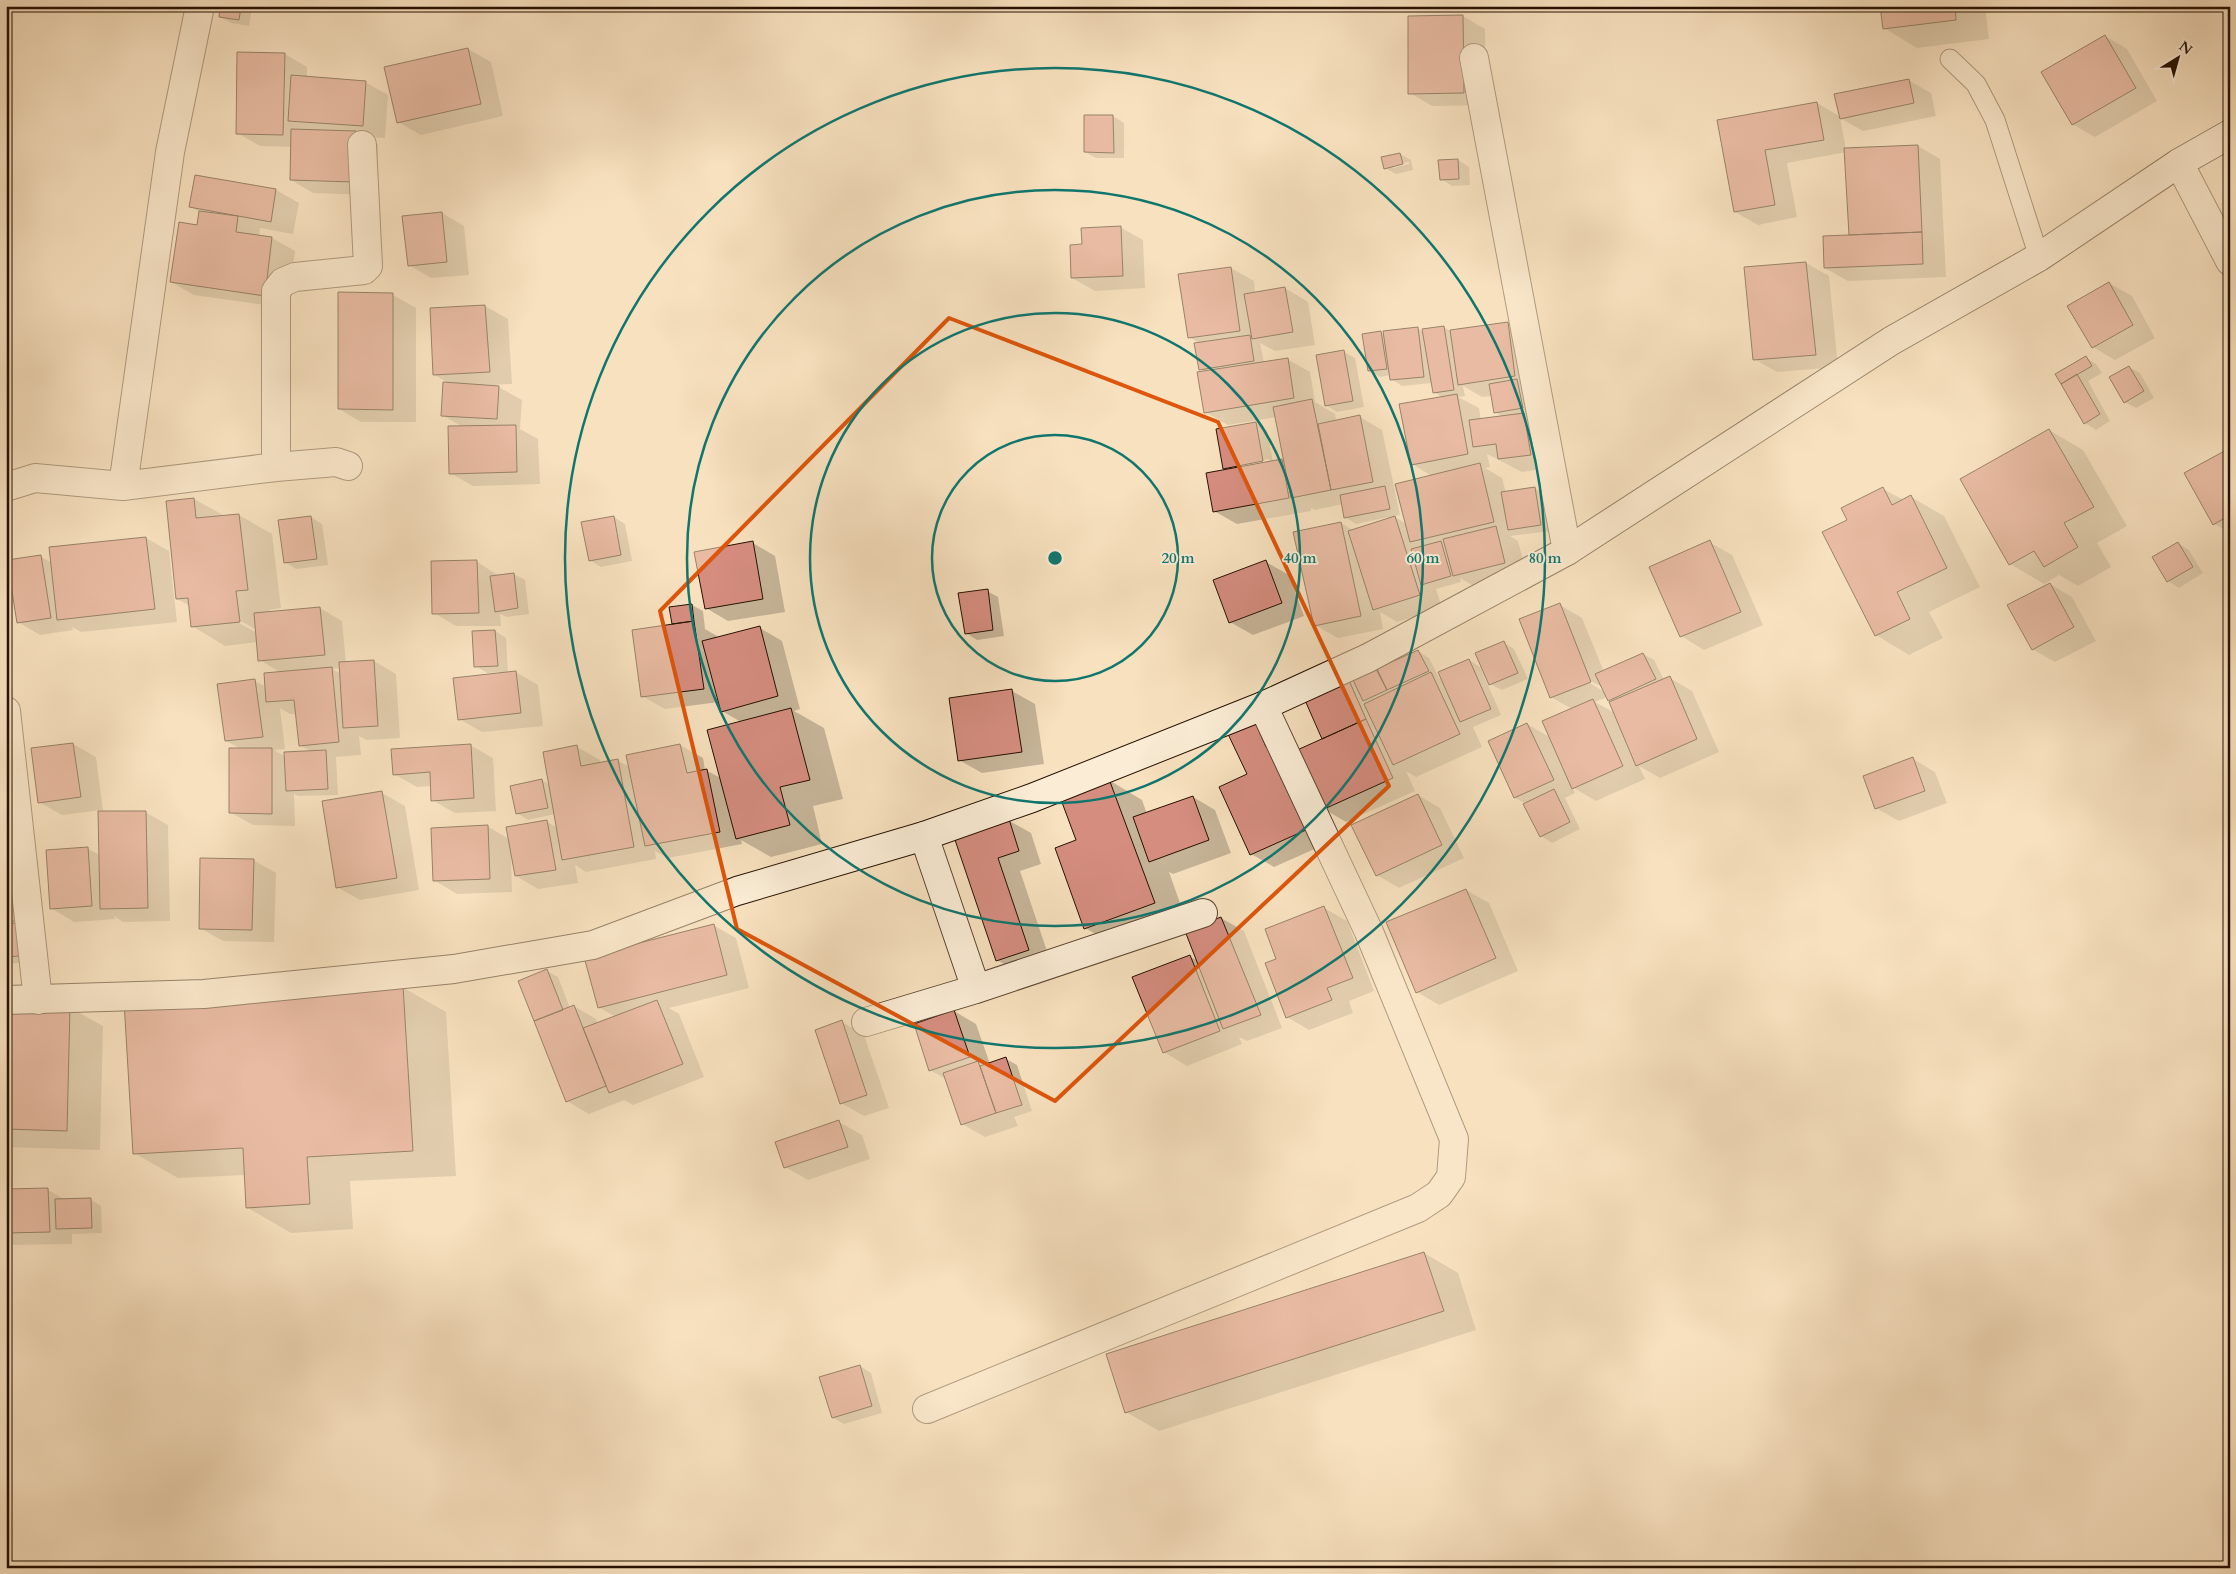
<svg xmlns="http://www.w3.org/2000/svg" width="2236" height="1574" font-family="Cardo,serif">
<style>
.shadow{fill:#0003;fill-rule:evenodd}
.building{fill:#d58d7f;stroke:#251001}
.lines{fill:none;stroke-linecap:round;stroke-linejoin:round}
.lane-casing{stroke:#5a4430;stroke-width:21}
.street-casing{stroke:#5a4430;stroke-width:30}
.secondary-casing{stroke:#251001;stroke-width:30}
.lane{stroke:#faecd5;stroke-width:19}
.street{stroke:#faecd5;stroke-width:28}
.secondary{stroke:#faecd5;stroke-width:28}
.marked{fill:none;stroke:#de550b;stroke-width:4;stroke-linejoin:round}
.ring{fill:none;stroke:#0f766e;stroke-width:2.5}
.centre{fill:#0f766e;stroke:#faecd5;stroke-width:2.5}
.ring-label{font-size:15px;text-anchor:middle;font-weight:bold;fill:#0f766e;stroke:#faecd5;stroke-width:4;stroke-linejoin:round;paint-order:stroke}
</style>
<rect width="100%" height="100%" fill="#f8e1bf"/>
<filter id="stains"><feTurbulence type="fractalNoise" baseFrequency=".004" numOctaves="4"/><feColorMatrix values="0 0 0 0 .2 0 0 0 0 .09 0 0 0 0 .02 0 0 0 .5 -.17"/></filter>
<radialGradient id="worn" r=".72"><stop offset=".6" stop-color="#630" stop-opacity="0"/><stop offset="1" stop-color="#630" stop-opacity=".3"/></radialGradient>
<path class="shadow" d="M19,6H44L43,12Z
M221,6H247L252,9L249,26L231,23L220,17Z
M1881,6H1985L1989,39L1917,48L1884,28Z
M1463,16L1485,29L1486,105L1432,106L1410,93Z
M2105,36L2127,49L2157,101L2095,137L2072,124Z
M468,49L491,62L503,116L421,135L398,122Z
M285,54L307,67V78L365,82L388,95L385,138L363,137L378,145L376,195L313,193L291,180L292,147L260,146L237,133Z
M1908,80L1931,93L1936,116L1863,131L1840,118L1846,149L1918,146L1940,159L1946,277L1848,281L1825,268L1850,236L1846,152L1787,163L1797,217L1758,225L1735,212L1718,121L1817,103L1841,117Z
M1113,116L1124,123V158H1096L1085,152Z
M1400,154L1411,160L1413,170L1396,174L1385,168ZM1409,162V164L1393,168V165Z
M1458,160L1469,167L1470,185L1452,186L1441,179Z
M196,176L276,190L299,203L293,234L260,228L259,236L272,238L295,251L287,308L194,295L171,282L198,226L200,212L191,207Z
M442,213L464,226L469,275L431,278L409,265Z
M1120,227L1143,240L1145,288L1095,291L1072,278L1083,245Z
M1806,263L1829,276L1838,367L1777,372L1754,359Z
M1231,268L1254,281L1255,293L1285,288L1308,302L1315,345L1275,351L1260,343L1264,363L1287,359L1310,372L1315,402L1335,414L1336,421L1360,417L1382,430L1400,515L1394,516L1406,524L1432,476L1412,464L1443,398L1434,392L1432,383L1402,386L1391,379L1390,375L1380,377L1369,370L1381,333L1385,335L1418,329L1424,333L1444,327L1450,331L1508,323L1530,336L1533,414L1526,415L1547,427L1553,467L1522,472L1487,454L1490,467L1485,468L1502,478L1506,493L1535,488L1546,495L1552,531L1510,536L1518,541L1527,575L1477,588L1460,578L1461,582L1436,589L1442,608L1397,622L1380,612L1383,629L1338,638L1315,625L1341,523L1353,530L1389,519V517L1356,524L1345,517L1343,504L1315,510L1311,508V511L1237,524L1214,511L1229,470L1224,468L1256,423L1267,430L1273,462L1282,461L1285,463L1276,417L1228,425L1205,412V372L1200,369L1201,344L1189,337L1180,275ZM1463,386L1482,397L1492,396L1495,412L1503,417L1481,420L1479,408L1458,397L1465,396ZM1269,459L1270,462L1232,468V466Z
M2109,283L2132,296L2155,338L2115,360L2093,347Z
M339,294L393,295L416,308V422H361L339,409Z
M485,306L508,319L512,384L495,385L522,400L520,429L538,439L540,484L473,486L450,473L463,427L442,415L450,384L435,375L431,309Z
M1344,352L1355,358L1364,407L1337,412L1326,405Z
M2085,357L2096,364L2102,373L2088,381L2110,421L2096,430L2085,423L2057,374Z
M2129,367L2140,373L2154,398L2136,408L2125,402Z
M2049,430L2083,450L2127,526L2097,543L2111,567L2078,586L2059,575L2044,584L2010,564L1962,480Z
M2230,449V532L2214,524Z
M1883,489L1904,500L1911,497L1944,516L1980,587L1929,612L1943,638L1909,655L1876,635L1849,520Z
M194,499L225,516L239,515L272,534L281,608L269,610V612L320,608L342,621L346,663L374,661L396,674L400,738L367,740L359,736L361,755L336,757L338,795L298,796L294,794L295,826L253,825L230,812L241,749L226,741L255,681L266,687L281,673L260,660L258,642L225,646L192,626L190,606L177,599ZM235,618L257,630V633L234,620ZM341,668V674L332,669ZM280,708L290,714H297L300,745L312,752L286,757L274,750L285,749Z
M311,517L322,524L328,565L296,569L285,562L280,521Z
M614,517L625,524L632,561L601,567L590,560L582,523Z
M146,538L169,551L177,622L81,632L72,627L73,630L40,635L18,622L40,556L52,563Z
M1709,542L1732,555L1763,625L1704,650L1681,636L1651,567Z
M753,543L775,556L785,612L728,621L706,608Z
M2178,543L2189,550L2203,573L2179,588L2168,581L2154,558Z
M476,561L499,576L514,574L525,580L529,614L507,617L500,614L501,626H456L434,613Z
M1266,562L1289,575L1304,616L1253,635L1230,622Z
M2050,584L2072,597L2096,641L2055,662L2032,649Z
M987,591L998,597L1004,636L977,640L966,633Z
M692,605L703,611L705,629L717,636V639L760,628L782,641L800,709L794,711L824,728L843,799L813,806L822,844L771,857L741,840L742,844L668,858L655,851L656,859L586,872L575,865L578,883L538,889L516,876L512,856L511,857L512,892L457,894L435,881L487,826L509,839L547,822L558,828L555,814L528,820L517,813L542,780L550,785L577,747L600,760V764L618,761L630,767L680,745L703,758L705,770L721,778L741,722L722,711L719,702L665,709L642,696L674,625L671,608Z
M1560,605L1582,618L1604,672L1643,654L1654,660L1664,680L1670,678L1692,691L1719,752L1660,778L1639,766L1645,779L1596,801L1572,787L1575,793L1565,798L1580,829L1552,843L1541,836L1526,804L1515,798L1489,742L1527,724L1551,738L1572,709L1551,697ZM1586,678L1603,688V691L1585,680ZM1607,697L1613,702L1615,713L1595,702Z
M495,631L506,638L508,673L516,672L538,685L543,726L482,732L459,719L500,674V672L487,673L476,666L474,633Z
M1503,642L1514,649L1528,679L1502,690L1490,684Z
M1418,651L1429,658L1439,678L1443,680L1469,660L1480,667L1501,715L1473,727L1482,747L1416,777L1406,771L1415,791L1346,822L1324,809L1337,839L1274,867L1251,854L1249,775L1254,721L1299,756L1324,739L1348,679L1356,684Z
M1012,691L1035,704L1044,764L982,773L959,760Z
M73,744L96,757L103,810L62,815L39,802Z
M470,745L493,758L496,811L455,813L432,800V786L417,787L394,774Z
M1913,759L1935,772L1947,803L1899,821L1876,808Z
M1109,780L1142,800L1147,814L1193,797L1215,810L1231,853L1173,874L1169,872L1187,923L1119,947L1085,928L1077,840Z
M382,793L405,806L419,890L360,900L337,887Z
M1418,795L1440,808L1464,858L1399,888L1377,875Z
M145,812L168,825L170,921L123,922L114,916L115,919L74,922L51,908L88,849L100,855Z
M1008,820L1031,833L1041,864L1020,871L1051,963L1019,973L997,960L956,837Z
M15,848L38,861L44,933L42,961L6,964V849Z
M253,860L276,873L274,942L223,941L200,928Z
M1466,890L1489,903L1518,971L1439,1005L1417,992Z
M1324,908L1347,921L1374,991L1349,1001L1353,1013L1309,1030L1287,1017L1278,959Z
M1221,918L1244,931L1282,1028L1247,1041L1239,1037L1242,1044L1187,1066L1164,1052L1189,956L1198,961Z
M713,925L736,938L749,988L669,1008L679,1014L704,1077L633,1105L624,1100L589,1114L567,1101L547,971L558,977L570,1008L574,1006L596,1019L598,1024L616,1017L600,1008Z
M402,987L446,1012L456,1176L350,1181L353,1229L291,1233L248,1208L246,1175L178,1178L134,1153Z
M6,1005L69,1007L103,1026L100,1150L6,1147Z
M954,1011L976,1024L990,1064L1006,1059L1017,1065L1032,1111L1014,1117L1018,1126L985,1137L962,1124L947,1080L930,1070Z
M842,1022L864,1035L889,1108L864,1116L841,1103Z
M839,1122L862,1135L870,1159L808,1180L785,1167Z
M48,1190L66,1200L90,1199L101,1206L102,1233L72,1234V1244L6,1245V1191Z
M1424,1253L1458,1273L1476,1330L1159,1431L1126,1412Z
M860,1366L871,1373L882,1413L844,1424L833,1418Z"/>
<path class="building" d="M220,6H241L239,20L219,17Z
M1880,6H1955L1956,20L1883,29Z
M1463,15L1464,93L1408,94V16Z
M2105,35L2136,88L2072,125L2041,72Z
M468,48L481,104L397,123L384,67Z
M237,52L285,53L283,135L236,134Z
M291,75L366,81L363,126L288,121Z
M1909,79L1914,103L1840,119L1834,94Z
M1817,102L1824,140L1765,150L1775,205L1734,212L1717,120Z
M1084,115H1113L1114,153L1084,152Z
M291,129L356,131L354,182L290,180Z
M1918,145L1922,232L1849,235L1844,148Z
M1400,153L1403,164L1384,169L1381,157Z
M1458,159L1459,179L1440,180L1438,160Z
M195,175L276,189L271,222L189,207Z
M199,211L238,216L236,232L272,237L265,296L170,282L179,222L197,225Z
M442,212L447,262L408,266L402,216Z
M1121,226L1123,276L1071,278L1070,245L1082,244L1081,228Z
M1922,232L1923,264L1824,268L1823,236Z
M1806,262L1816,355L1753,360L1744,267Z
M1231,267L1240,331L1188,338L1178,274Z
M2109,282L2133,325L2092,348L2067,306Z
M1285,287L1293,332L1252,339L1244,294Z
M338,292L393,293V410L338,409Z
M485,305L490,372L433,375L430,308Z
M1508,322L1515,376L1458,385L1450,330Z
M1444,326L1454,390L1433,393L1422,329Z
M1418,327L1424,377L1390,380L1383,331Z
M1381,331L1387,369L1368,371L1362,334Z
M1250,335L1254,361L1199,370L1194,343Z
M1344,350L1353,401L1325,406L1316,355Z
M2086,356L2092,366L2061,384L2055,374Z
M1288,358L1294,398L1204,413L1197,372Z
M2129,366L2144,391L2124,403L2109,377Z
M2077,374L2100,414L2084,424L2061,384Z
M1517,379L1523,408L1494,413L1489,384Z
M443,382L499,386L497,419L441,416Z
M1457,394L1468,454L1411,465L1399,404Z
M1312,399L1331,490L1291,498L1273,407Z
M1524,413L1531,455L1498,459L1496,444L1473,447L1469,420Z
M1360,415L1373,482L1331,490L1318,424Z
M1256,422L1263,461L1223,469L1216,429Z
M516,425L517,472L449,474L448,426Z
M2049,429L2094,507L2064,523L2078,547L2044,567L2034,551L2009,565L1960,479Z
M2230,448V515L2213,525L2184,473Z
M1282,459L1289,498L1213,512L1206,473Z
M1480,463L1494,522L1410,542L1395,484Z
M1385,486L1390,509L1344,518L1340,495Z
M1535,487L1541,525L1508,530L1501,492Z
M1883,487L1892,505L1911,495L1947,568L1897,592L1910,619L1875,636L1822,532L1847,520L1841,508Z
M194,498L196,518L239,514L248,590L236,591L240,622L191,627L188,598L176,599L166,501Z
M311,516L317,559L284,563L278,520Z
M614,516L621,555L589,561L581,522Z
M1395,516L1420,595L1373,610L1348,531Z
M1341,522L1361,616L1314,626L1293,532Z
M1496,526L1505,563L1453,576L1443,539Z
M146,537L155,609L57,620L49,547Z
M1710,540L1741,612L1680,637L1649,567Z
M753,541L763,599L705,609L694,552Z
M1441,541L1451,576L1421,585L1411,549Z
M2178,542L2193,567L2167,582L2152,557Z
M41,555L51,618L17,623L7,560Z
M477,560L479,613L432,614L431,561Z
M1266,560L1282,603L1229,623L1213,580Z
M514,573L518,608L495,612L490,576Z
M2050,583L2074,627L2032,650L2007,605Z
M988,589L993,630L965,634L958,593Z
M1560,603L1591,682L1550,698L1519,619Z
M692,604L694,621L672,624L669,607Z
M320,607L325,655L258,661L254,613Z
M694,621L704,689L641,697L632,630Z
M760,626L778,696L721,712L702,641Z
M495,630L498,666L474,667L472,631Z
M1504,641L1518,673L1489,685L1475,653Z
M1418,650L1429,671L1387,690L1376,669Z
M1643,653L1656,679L1608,701L1595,674Z
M1469,659L1491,709L1460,722L1438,672Z
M374,660L378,726L343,728L339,662Z
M332,667L339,742L299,746L294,700L266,702L264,673Z
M1377,669L1387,690L1363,701L1353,680Z
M516,671L521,713L458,720L453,678Z
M1431,672L1460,734L1393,765L1364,704Z
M1670,676L1697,739L1636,766L1609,702Z
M1348,678L1366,719L1322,739L1304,698Z
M255,679L263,737L225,741L217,684Z
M1012,689L1022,752L958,761L949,698Z
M1593,699L1623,766L1572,789L1542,721Z
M791,708L810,780L780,787L790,825L736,839L707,730Z
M1254,719L1266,747L1277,742L1315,826L1250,855L1219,787L1247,774L1227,732Z
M1366,719L1393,778L1322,810L1295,751Z
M1527,723L1554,780L1514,798L1488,741Z
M73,743L81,797L38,803L31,748Z
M471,744L474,798L431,801L430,772L393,775L391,749Z
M680,744L687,773L707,769L720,832L645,846L626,755Z
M577,745L581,766L618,759L634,847L562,860L543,752Z
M229,748H272V814L229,813Z
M326,750L328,789L286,791L284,752Z
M1913,757L1925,791L1875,809L1863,776Z
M542,779L548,808L516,814L510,786Z
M1109,779L1155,903L1084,929L1055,848L1076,840L1060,797Z
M1554,789L1570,822L1540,837L1523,804Z
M382,791L397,878L336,888L322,801Z
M1418,794L1442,845L1376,876L1351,825Z
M1193,796L1209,840L1149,862L1133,817Z
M98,811H146L148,908L100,909Z
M1009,819L1019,851L998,858L1029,950L996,961L954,837Z
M547,820L556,870L515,876L506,827Z
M488,825L490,879L433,881L431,828Z
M6,847H15L22,920L6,922Z
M88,847L92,906L50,909L46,850Z
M200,858L254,859L252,930L199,929Z
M1466,889L1496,958L1416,993L1386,922Z
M1324,906L1353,978L1327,988L1332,1000L1286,1018L1265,963L1276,959L1265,929Z
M1221,917L1261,1015L1223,1029L1185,931Z
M29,922L32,955L6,957V924Z
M714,924L727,975L598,1008L584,957Z
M1190,955L1220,1031L1163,1053L1132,977Z
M547,969L563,1010L534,1021L518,981Z
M403,986L413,1151L307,1157L310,1204L246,1208L243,1148L133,1154L124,1001Z
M657,1000L683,1064L609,1093L583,1028Z
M6,1004L70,1006L67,1131L6,1129Z
M574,1005L606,1086L566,1102L534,1021Z
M954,1010L970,1057L929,1071L914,1024Z
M842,1020L867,1095L840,1104L815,1030Z
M1006,1057L1022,1105L996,1113L980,1066Z
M978,1061L996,1113L961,1125L943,1073Z
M839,1120L848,1147L784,1168L775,1142Z
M48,1188L50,1232L6,1233V1189Z
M91,1198L92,1228L56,1229L55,1199Z
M1424,1252L1444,1311L1125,1413L1106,1354Z
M860,1365L872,1406L832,1418L819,1377Z"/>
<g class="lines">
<defs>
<path id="lane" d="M1950,59L1976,84L1995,120L2039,257"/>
<path id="street" d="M1474,58L1567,551
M2179,163L2230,261
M276,467L336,462L348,466
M123,486L170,152L200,6
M6,487L35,478L123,486L276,467V291L283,282L295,277L364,270L368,266L362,145
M6,711L38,1000
M924,836L976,989
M866,1022L976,989L1203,913
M927,1409L1418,1208L1439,1194L1451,1177L1454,1139L1369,932L1263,706"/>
<path id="secondary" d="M6,1000L204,994L454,969L593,945L737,891L924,836L1032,798L1263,706L1368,658L1567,551L1891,341L2039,257L2179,163L2230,134"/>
</defs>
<use href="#lane" class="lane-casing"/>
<use href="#street" class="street-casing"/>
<use href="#secondary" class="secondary-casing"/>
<use href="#lane" class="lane"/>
<use href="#street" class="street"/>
<use href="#secondary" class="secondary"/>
</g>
<path d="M0 0H2236V1574H0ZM949,318L1218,422L1389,786L1055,1101L737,929L660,611Z" fill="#f8e1bf" fill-opacity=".55" fill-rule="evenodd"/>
<path class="marked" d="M949,318L1218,422L1389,786L1055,1101L737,929L660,611Z"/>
<g class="ring">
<circle cx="1055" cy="558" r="123"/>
<circle cx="1055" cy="558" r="245"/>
<circle cx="1055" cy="558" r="368"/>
<circle cx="1055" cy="558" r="490"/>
</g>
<circle cx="1055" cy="558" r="8" class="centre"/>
<g class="ring-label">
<text x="1178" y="563">20 m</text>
<text x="1300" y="563">40 m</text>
<text x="1423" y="563">60 m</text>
<text x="1545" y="563">80 m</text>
</g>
<rect width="2236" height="1574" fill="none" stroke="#f8e1bf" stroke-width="25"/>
<rect x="8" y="8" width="2221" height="1559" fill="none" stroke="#251001" stroke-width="2.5"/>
<rect x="12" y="12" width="2211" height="1549" fill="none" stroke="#251001"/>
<g transform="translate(2178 58) rotate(37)" stroke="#faecd5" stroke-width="4" paint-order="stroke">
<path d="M0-4L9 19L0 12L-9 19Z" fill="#251001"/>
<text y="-8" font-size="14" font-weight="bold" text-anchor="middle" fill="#251001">N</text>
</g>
<rect width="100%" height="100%" filter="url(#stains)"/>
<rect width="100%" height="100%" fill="url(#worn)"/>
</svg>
